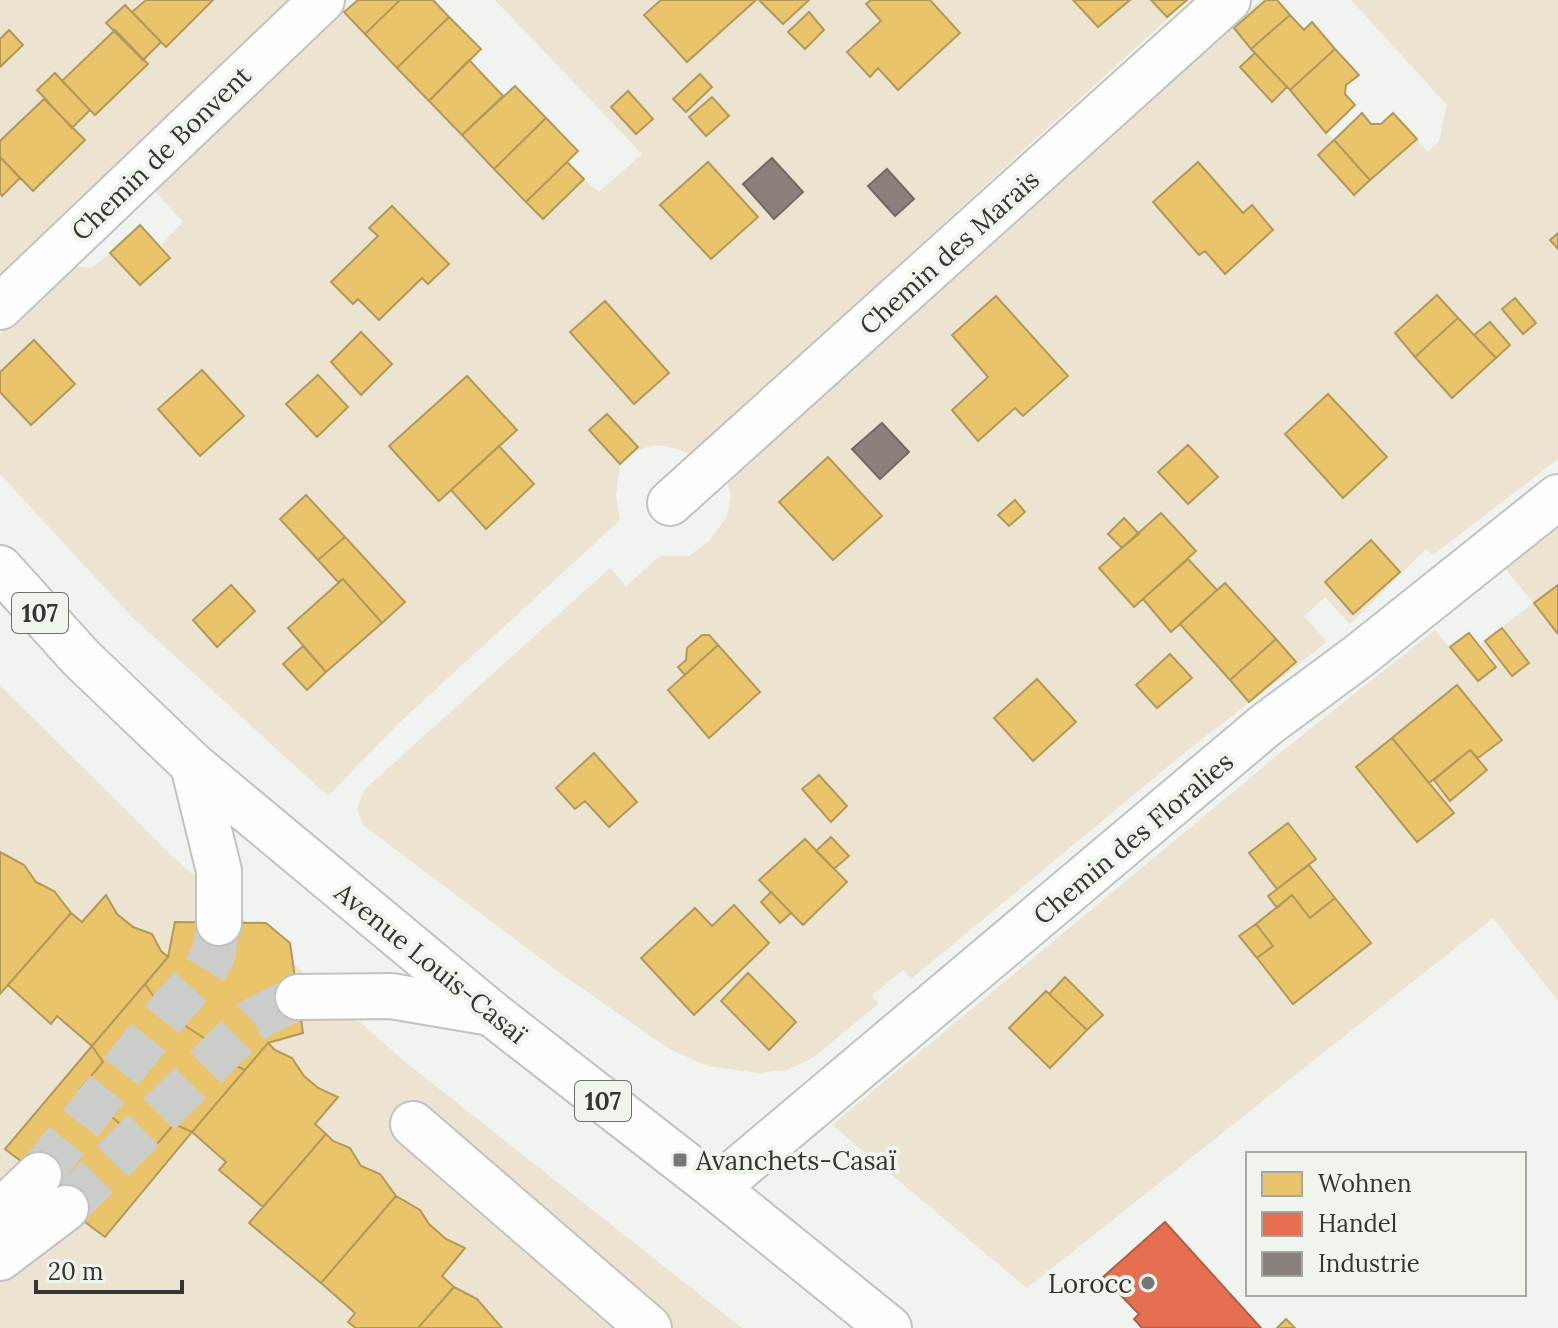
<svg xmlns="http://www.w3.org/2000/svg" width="1558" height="1328" font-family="Lora,serif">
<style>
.green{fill:#ece4d0}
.homes{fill:#e9c46a;stroke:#b29959;stroke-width:2}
.shops{fill:#e76f51;stroke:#b15e48;stroke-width:2}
.industry{fill:#8a817c;stroke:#706a66;stroke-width:2}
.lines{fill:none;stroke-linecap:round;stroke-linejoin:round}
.secondary-tunnel{stroke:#cacdc9;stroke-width:44;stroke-dasharray:44 22;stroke-linecap:butt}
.street-casing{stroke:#c0c3bf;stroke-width:48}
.secondary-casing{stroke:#c0c3bf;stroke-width:48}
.primary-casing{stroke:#c0c3bf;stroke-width:48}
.street{stroke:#fdfdfd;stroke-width:44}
.secondary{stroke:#fdfdfd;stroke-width:44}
.primary{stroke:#fdfdfd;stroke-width:44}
.poi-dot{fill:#747874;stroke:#eff5ed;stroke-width:3}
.labels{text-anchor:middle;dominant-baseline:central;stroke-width:8;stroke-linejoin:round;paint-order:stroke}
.shield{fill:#eff5ed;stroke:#6b6f6a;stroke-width:2}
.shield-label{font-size:24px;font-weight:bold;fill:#323532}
.street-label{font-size:26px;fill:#323532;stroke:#eff5ed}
.poi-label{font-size:26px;fill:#323532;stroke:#eff5ed;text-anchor:start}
</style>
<rect width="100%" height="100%" fill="#f0f3ef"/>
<path class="green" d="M0,0H292L0,281Z
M495,0H1188L691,454C660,442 645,441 620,464L616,495L620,520L398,724L328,796L130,615L0,474V334L72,266L92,268L110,253L141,285L170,258L161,244L183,222L154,190L308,42L344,12L543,219L584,179L599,192L642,154Z
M1261,0H1277L1252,49L1370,180L1417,139L1428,152L1439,141L1447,105L1351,0H1558V459L1433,555L1426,549L1350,624L1325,597L1304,616L1327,642L1188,750L911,979L903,970L872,995L878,1004L814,1057L787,1070L758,1073L707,1066L668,1048L560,973L363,825L357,809L364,790L610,568L626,586L660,556H689L709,541L726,518L731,496L727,480L845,373L1001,236Z
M1558,528V1001L1493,918L1027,1288L832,1125L1285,749L1435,630L1478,681L1498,665L1481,644L1533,603L1506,569Z
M0,685L171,855L404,1061L742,1328H0Z"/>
<path class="homes" d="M146,0H213L166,47L132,12Z
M358,0H400L365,34L344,12Z
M400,0H433L449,17L397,68L365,34Z
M661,0H756L687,62L644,15Z
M759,0H809L783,24Z
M871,0H930L960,33L898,90L878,68L870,77L847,52L881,21L866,4Z
M1073,0H1130L1098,27Z
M1151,0H1187L1167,17Z
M1266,0H1277L1290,15L1251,49L1234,28Z
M125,5L161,42L143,60L106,23Z
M809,12L824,30L805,49L788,32Z
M1290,15L1304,30L1312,22L1335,49L1290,90L1251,49Z
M449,17L481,49L429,101L397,68Z
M9,30L23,45L0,67V39Z
M115,30L148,64L95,115L62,81Z
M1335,49L1359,75L1346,85L1345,94L1355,105L1326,133L1290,90Z
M1255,53L1287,87L1272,102L1240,67Z
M469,60L503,96L462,135L429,101Z
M55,73L90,110L72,128L37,90Z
M700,74L712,87L686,112L673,99Z
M515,86L546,118L494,169L462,135Z
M628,91L653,119L636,134L611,107Z
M712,97L729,116L706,136L689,117Z
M44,99L85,140L33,191L0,157V141Z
M1362,113L1371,124H1381L1393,113L1417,139L1370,180L1334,140Z
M546,118L578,151L526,202L494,169Z
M1334,140L1370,180L1354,195L1318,155Z
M0,157L20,178L2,196L0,193Z
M567,162L584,179L543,219L526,202Z
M708,162L758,217L711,259L660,205Z
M1198,162L1243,213L1252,205L1273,230L1225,274L1205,251L1199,255L1153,202Z
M392,206L449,264L428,284L422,278L379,320L358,299L353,304L331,282L378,236L369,228Z
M140,225L170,258L140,285L110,253Z
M1558,233V249L1550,240Z
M1437,295L1458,318L1415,357L1395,333Z
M996,296L1068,376L1023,416L1015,408L978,441L952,410L988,377L952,335Z
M1515,298L1536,323L1523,334L1502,309Z
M605,301L669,373L634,404L570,332Z
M1458,318L1496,358L1452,398L1415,357Z
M1490,322L1510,345L1496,358L1474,335Z
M361,332L392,364L361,395L331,362Z
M34,340L75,384L31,425L0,392V372Z
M202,370L244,416L200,456L158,409Z
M318,375L348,407L317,437L286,404Z
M467,376L517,430L439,501L389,446Z
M1328,394L1387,457L1343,498L1285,434Z
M607,414L638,447L620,464L589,430Z
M1188,445L1218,477L1188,504L1158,472Z
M499,446L534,484L486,529L451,490Z
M828,457L882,516L833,560L779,502Z
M306,495L345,537L318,560L280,519Z
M1015,500L1025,512L1009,526L998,515Z
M1161,513L1196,551L1134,607L1099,568Z
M1124,518L1139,534L1122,548L1108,534Z
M345,537L405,602L382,623L343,579L338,582L318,560Z
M1371,540L1400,572L1353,614L1325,582Z
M1188,559L1217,590L1171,632L1143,599Z
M343,579L382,623L326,672L288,628Z
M1225,583L1276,639L1230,680L1180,624Z
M231,585L255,611L217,647L193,620Z
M1558,585V634L1534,603Z
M1502,628L1529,663L1512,676L1485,641Z
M1469,633L1496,667L1478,681L1450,647Z
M702,635H709L718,645L685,675L678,667L686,660L687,648Z
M1276,639L1296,662L1249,702L1230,680Z
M718,645L760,692L709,738L668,690Z
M303,646L326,672L307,690L283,664Z
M1170,654L1192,678L1157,708L1136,685Z
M1037,679L1076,722L1033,761L994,718Z
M1457,685L1502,740L1478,758L1470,750L1429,783L1392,738Z
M1392,738L1454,813L1417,842L1356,767Z
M1470,750L1487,770L1450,801L1434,780Z
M594,753L637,802L609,827L585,801L575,809L556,788Z
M819,775L847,806L831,822L802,789Z
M1288,823L1316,859L1277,889L1249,853Z
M831,837L849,856L834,869L816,851Z
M805,839L847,882L803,925L759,880Z
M0,852L24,865L36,882L54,891L71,913L0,994Z
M1309,865L1335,898L1310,918L1292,895L1277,908L1268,896Z
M771,892L791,913L780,923L761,902Z
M106,895L117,914L133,927L152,934L161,951L168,957L92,1046L57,1016L51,1024L8,985L71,913L82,922Z
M1292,895L1310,918L1335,898L1371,943L1293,1004L1257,958L1273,946L1256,924Z
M734,905L769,943L694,1015L641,958L695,908L712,926Z
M175,922L266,923L290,943L303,1033L268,1043L245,1070L226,1061L215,1045L187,1027L175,1010L157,1001L145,984L168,957Z
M1256,924L1273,946L1257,958L1239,936Z
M748,973L796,1022L769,1050L721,1001Z
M1065,977L1103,1015L1087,1030L1049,994Z
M145,984L157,1001L175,1010L187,1027L215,1045L226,1061L245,1070L192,1132L174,1124L151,1151L80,1089L103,1062L92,1046Z
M1046,991L1087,1030L1050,1068L1009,1028Z
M268,1043L275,1050L292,1058L304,1076L318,1088L338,1097L315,1124L326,1134L263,1207L219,1170L226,1162L192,1132Z
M92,1046L103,1062L80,1089L151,1151L174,1124L192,1132L105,1237L66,1208L39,1175L5,1149Z
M326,1134L333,1141L350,1148L361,1166L380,1174L396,1196L321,1283L249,1223Z
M396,1196L420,1210L429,1224L446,1239L465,1248L442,1276L454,1287L418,1328H356L348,1322L355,1313L321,1283Z
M454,1287L477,1299L502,1328H418Z
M1286,1319L1295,1328H1277Z"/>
<path class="shops" d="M1165,1222L1261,1328H1142L1134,1319L1139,1314L1103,1277Z"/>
<path class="industry" d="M772,158L803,192L774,219L743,184Z
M887,169L914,199L895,216L868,186Z
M882,423L909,452L880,479L852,449Z"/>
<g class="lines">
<path class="secondary-tunnel" d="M39,1175L174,1005L202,974L213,956L219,923
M66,1208L253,1020L298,997"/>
<defs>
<path id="street" d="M0,307L322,0
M670,503L1228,0
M413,1124L649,1328
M716,1188L1267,724L1359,656L1558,497"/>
<path id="secondary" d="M193,765L219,871V923
M298,997L391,996L491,1013
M0,1212L39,1175
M0,1258L66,1208"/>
<path id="primary" d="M0,568L81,658L193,765L491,1013L716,1188L889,1328"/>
</defs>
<use href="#street" class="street-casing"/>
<use href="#secondary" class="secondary-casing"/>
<use href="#primary" class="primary-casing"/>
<use href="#street" class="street"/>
<use href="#secondary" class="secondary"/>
<use href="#primary" class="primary"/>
</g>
<g class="poi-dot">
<rect x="672" y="1152" width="16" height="16" rx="4"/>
<circle cx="1148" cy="1283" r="8"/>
</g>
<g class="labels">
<g class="shield">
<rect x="12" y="593" width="56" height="40" rx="6"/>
<rect x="575" y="1081" width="56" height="40" rx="6"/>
</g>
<g class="shield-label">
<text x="40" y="613">107</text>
<text x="603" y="1101">107</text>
</g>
<g class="street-label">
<text transform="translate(161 153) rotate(-44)">Chemin de Bonvent</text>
<text transform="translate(949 252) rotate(-42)">Chemin des Marais</text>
<text transform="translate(1133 838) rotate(-40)">Chemin des Floralies</text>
<text transform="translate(431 963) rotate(39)">Avenue Louis-Casaï</text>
</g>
<g class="poi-label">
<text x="696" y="1160">Avanchets-Casaï</text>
<text x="1132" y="1283" text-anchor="end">Lorocc</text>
</g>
</g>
<rect x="1246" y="1152" width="280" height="144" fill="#eff5ed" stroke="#a3a8a2" stroke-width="2"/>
<rect x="1262" y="1172" width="40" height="24" fill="#e9c46a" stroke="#a3a8a2" stroke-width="2"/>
<text x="1318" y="1192" font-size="24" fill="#323532">Wohnen</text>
<rect x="1262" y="1212" width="40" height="24" fill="#e76f51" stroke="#a3a8a2" stroke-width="2"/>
<text x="1318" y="1232" font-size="24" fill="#323532">Handel</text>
<rect x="1262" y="1252" width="40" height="24" fill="#8a817c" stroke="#a3a8a2" stroke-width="2"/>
<text x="1318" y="1272" font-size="24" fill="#323532">Industrie</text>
<path d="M36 1280v12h146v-12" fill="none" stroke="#323532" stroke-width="4"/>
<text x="48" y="1280" font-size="24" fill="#323532" stroke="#eff5ed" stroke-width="6" paint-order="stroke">20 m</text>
</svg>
